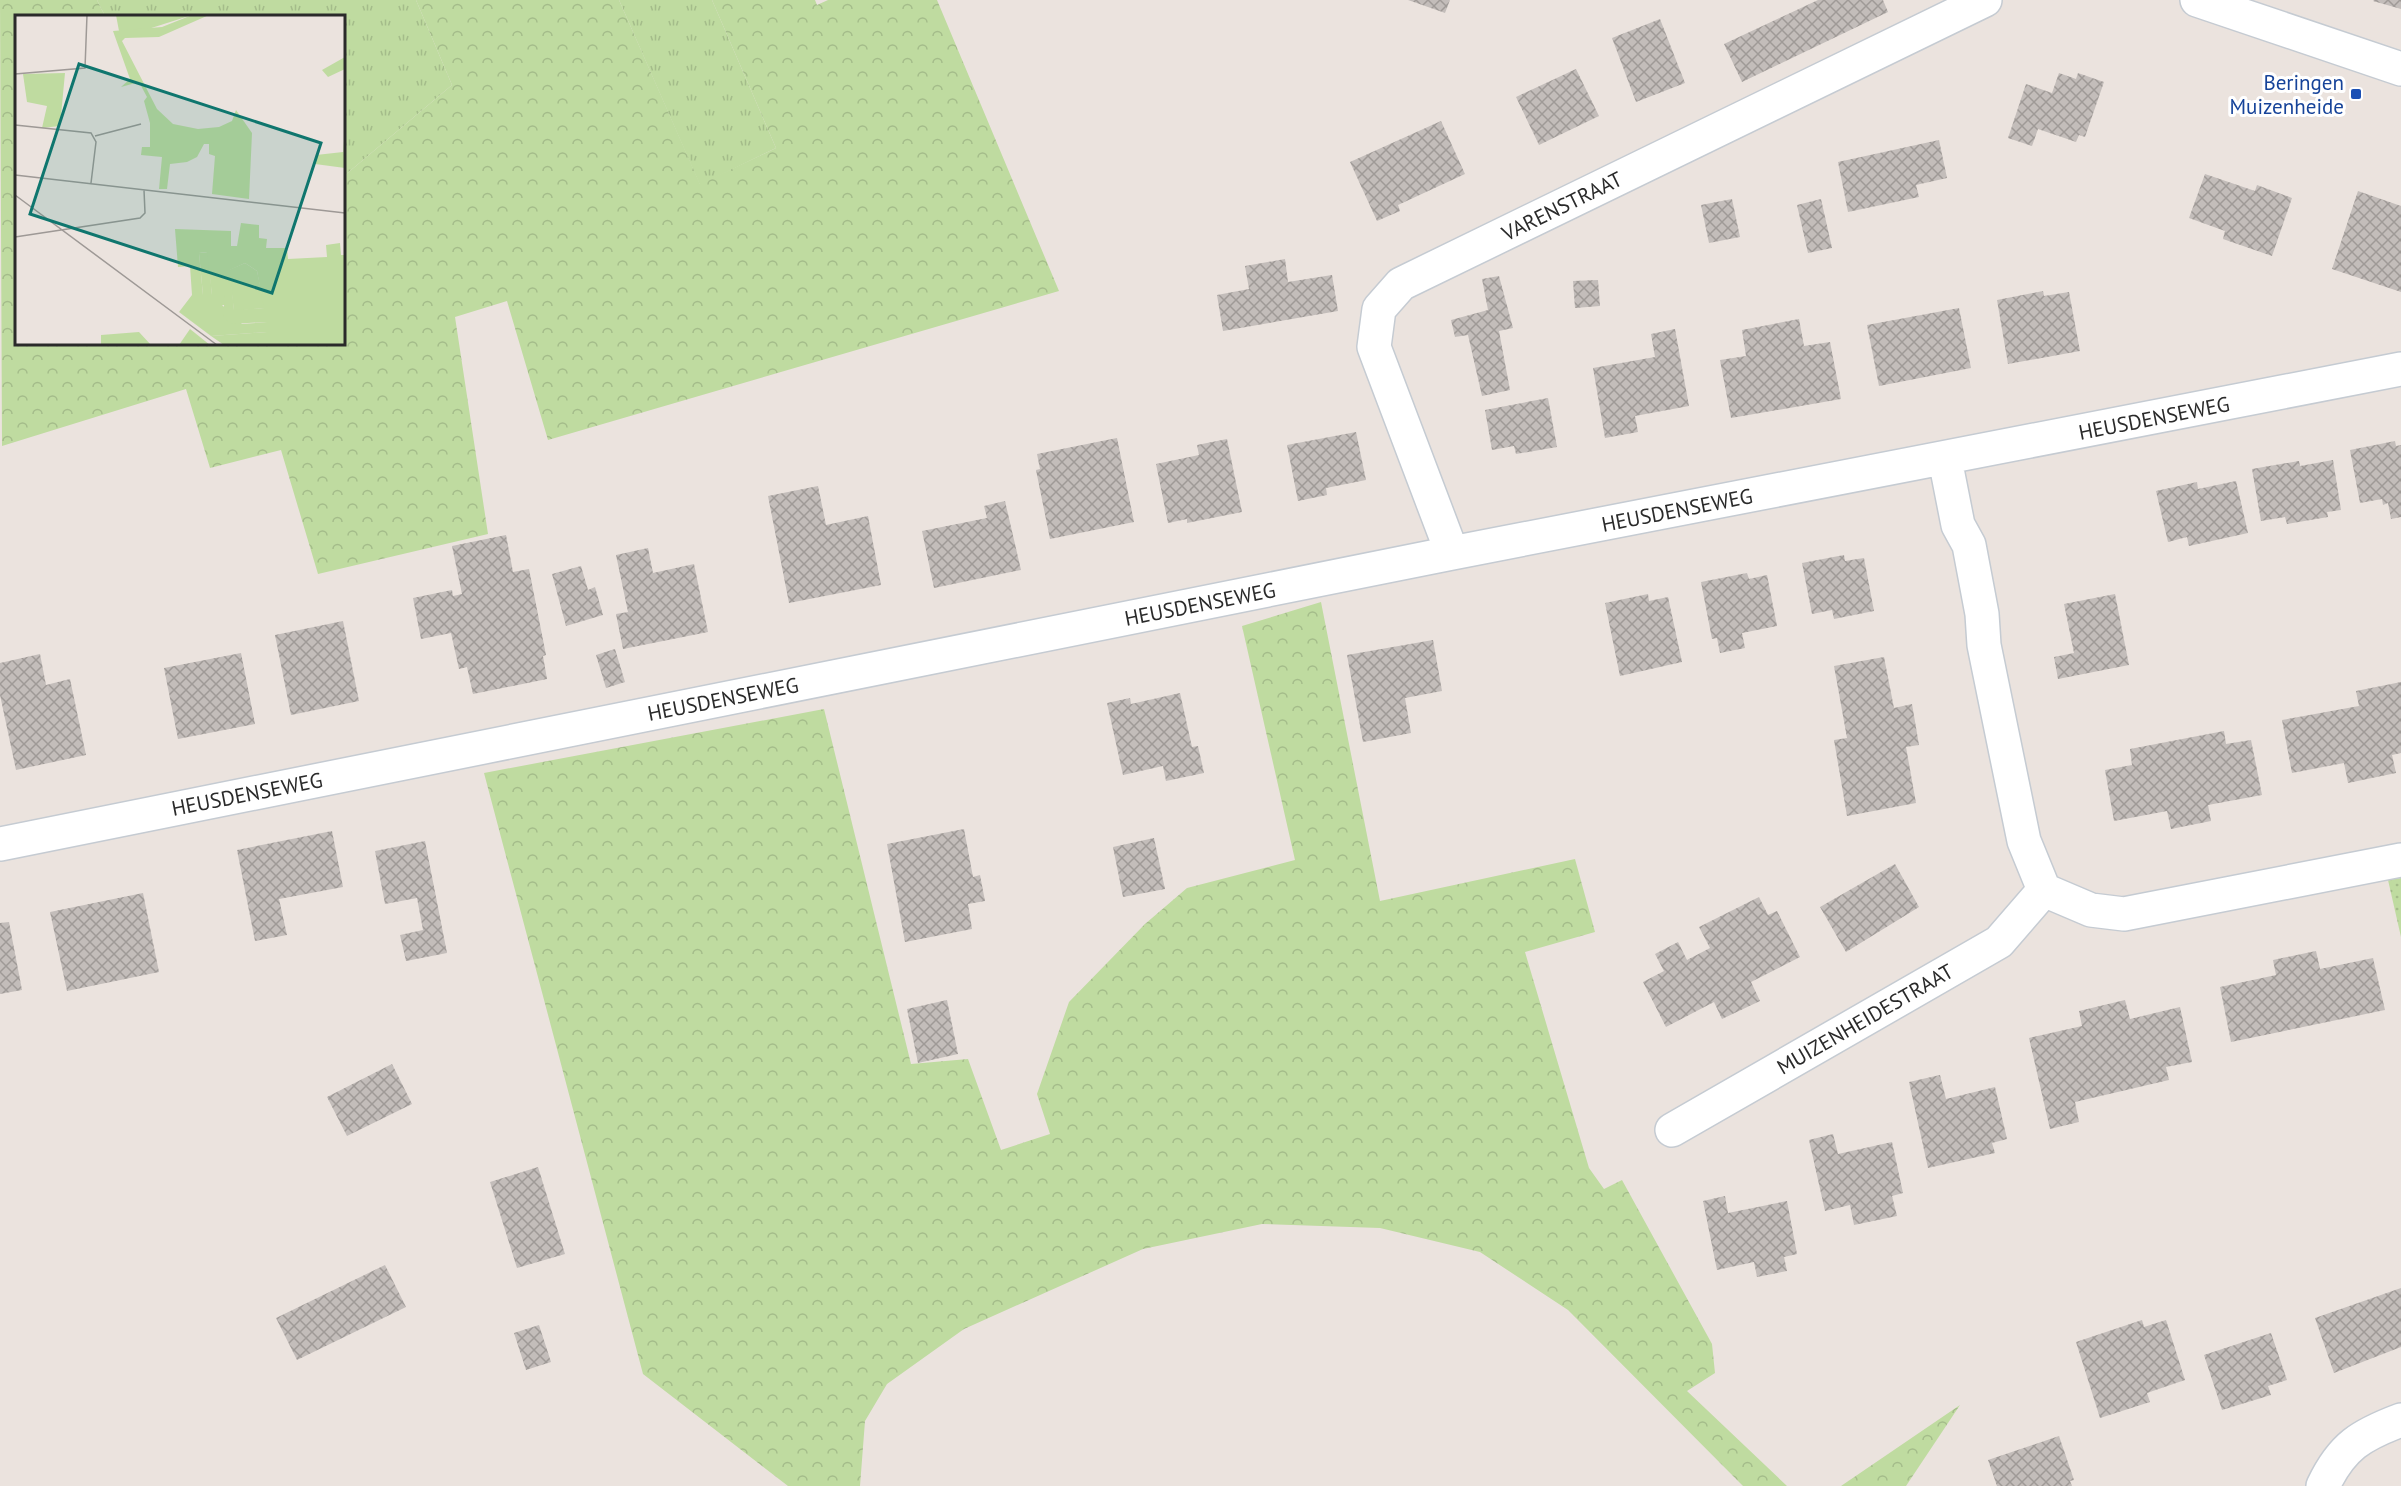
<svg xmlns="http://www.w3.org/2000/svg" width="2401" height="1486" font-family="'PT Sans',sans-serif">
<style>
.grass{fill:url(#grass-tufts)}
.forest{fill:url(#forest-crowns)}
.park{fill:url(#park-dots)}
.building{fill:url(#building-cross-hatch)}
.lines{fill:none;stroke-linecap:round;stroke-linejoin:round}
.street-casing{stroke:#c5cbd2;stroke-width:36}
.secondary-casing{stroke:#c5cbd2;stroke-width:36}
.street{stroke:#fff;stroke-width:33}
.secondary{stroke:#fff;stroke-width:33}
.transit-dot{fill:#1a4fb4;stroke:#fff;stroke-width:2}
.labels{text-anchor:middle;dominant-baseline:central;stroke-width:6;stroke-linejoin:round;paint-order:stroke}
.transit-label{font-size:21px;fill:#164399;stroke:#fff;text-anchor:end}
.street-label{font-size:21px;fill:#2a2a2a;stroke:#fff}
.inset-road{fill:none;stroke:#9e9996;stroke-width:1.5}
.view{fill:#0f766e;fill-opacity:0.15;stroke:#0f766e;stroke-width:3}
.inset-edge{fill:none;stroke:#2a2a2a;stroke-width:3}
</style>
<defs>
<pattern id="grass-tufts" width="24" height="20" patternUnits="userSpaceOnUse" patternTransform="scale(1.5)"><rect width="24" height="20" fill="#bfdba0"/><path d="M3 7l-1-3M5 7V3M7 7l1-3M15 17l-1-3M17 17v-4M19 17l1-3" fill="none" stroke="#a4bc8a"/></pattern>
<pattern id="forest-crowns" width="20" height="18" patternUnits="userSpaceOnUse" patternTransform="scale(1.5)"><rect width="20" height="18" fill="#bfdba0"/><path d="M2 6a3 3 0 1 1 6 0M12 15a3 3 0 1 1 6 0" fill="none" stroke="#a4bc8a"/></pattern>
<pattern id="park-dots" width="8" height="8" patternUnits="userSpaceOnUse" patternTransform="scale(1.5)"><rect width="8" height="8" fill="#bfdba0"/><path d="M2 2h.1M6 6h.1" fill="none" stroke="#a4bc8a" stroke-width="1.8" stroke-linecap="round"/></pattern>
<pattern id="building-cross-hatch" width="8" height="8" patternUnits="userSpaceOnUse" patternTransform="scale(1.5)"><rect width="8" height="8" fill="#c3bdba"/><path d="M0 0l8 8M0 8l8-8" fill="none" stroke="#9f9a97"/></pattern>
</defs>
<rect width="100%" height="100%" fill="#ebe3de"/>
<path class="grass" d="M97,0H416L452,85L344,176V16H105Z
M619,0H712L776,148L700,185Z"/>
<path class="forest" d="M0,0H97L105,16H16V344H344V176L452,85L416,0H619L700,184L776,148L712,0H815L817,5L828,0H937L1059,291L548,440L507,301L455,317L488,534L318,574L281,450L210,468L186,389L2,446Z
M1321,602L1380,901L1575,859L1595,932L1525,952L1589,1168L1604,1189L1622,1180L1712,1344L1715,1373L1687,1391L1787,1486H1743L1568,1310L1480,1252L1380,1228L1262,1224L1143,1249L964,1329L887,1384L865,1421L860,1486H788L643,1374L484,773L824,709L911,1064L968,1059L1001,1150L1050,1134L1037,1094L1069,1002L1145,924L1187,888L1295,860L1242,626Z
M1960,1405L1906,1486H1841Z"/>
<path class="park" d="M2401,878V937L2388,880Z"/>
<path class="building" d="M1408,0H1450L1445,13Z
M1818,0H1883L1888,12L1742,82L1724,44Z
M2374,0H2401V9L2373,1Z
M1660,19L1685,83L1636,102L1612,38Z
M1576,69L1599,116L1539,145L1516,97Z
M2059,73L2076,79L2078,73L2104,82L2085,137L2079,135L2076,142L2038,129L2032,146L2008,138L2026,84L2052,93Z
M1441,121L1465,174L1398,205L1400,211L1377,221L1350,162Z
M1939,140L1947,178L1916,185L1919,197L1848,212L1838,162Z
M2205,174L2255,191L2257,185L2292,198L2272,256L2223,239L2225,231L2189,218Z
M2358,191L2401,206V292L2332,269Z
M1732,199L1740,237L1709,243L1701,205Z
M1821,199L1832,248L1808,253L1797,205Z
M1285,259L1288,282L1332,275L1338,311L1223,331L1217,295L1249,289L1245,266Z
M1499,276L1513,328L1499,331L1510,390L1482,396L1468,335L1455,337L1451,320L1488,310L1482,279Z
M1598,280L1600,306L1575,308L1573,281Z
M2043,291L2044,296L2069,292L2080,351L2008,364L1997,300Z
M1959,308L1971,368L1879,386L1867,325Z
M1799,319L1804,346L1830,342L1841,399L1731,418L1720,360L1746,356L1742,330Z
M1675,329L1689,406L1635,416L1638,432L1605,438L1593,368L1655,357L1651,334Z
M1548,398L1557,447L1516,454L1514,446L1492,450L1485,410Z
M1356,432L1366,480L1326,488L1327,495L1298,501L1287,445Z
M1117,438L1134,522L1050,539L1036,470L1040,469L1037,454Z
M1227,439L1242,512L1187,523V519L1168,523L1156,464L1199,455L1197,445Z
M2395,441L2396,446L2401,445V517L2391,519L2388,503L2383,505L2382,499L2360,503L2350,450Z
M2333,460L2341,510L2327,512L2328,517L2287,524L2285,517L2261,521L2252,469L2299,461L2300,466Z
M2236,481L2248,533L2189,546L2187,537L2168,542L2156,491L2197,482L2198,489Z
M818,486L826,525L868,516L881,585L789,603L768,496Z
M1005,501L1021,570L934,588L922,531L987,518L984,506Z
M506,535L513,572L529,569L546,655L543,656L547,679L473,694L467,667L459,669L451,633L421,639L413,598L452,590L453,596L462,594L452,546Z
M648,548L653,573L694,564L708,632L623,649L616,614L628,612L616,555Z
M1844,555L1845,561L1864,558L1874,611L1834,619L1832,610L1812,614L1802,563Z
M581,566L588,590L595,587L603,615L566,626L552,574Z
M1747,573L1749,579L1767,575L1777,626L1742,633L1745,648L1720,653L1717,638L1712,639L1701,582Z
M1648,594L1649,601L1668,597L1682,662L1620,676L1605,603Z
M2115,594L2129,665L2058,679L2054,657L2074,653L2064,604Z
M343,621L359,701L291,715L275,635Z
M1433,640L1442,691L1405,698L1411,733L1363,742L1347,655Z
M615,649L625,682L606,688L596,655Z
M241,653L255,724L178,739L164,668Z
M40,654L46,685L70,679L86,755L16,770L0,695V663Z
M1884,657L1894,708L1912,704L1919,745L1906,747L1916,803L1847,816L1834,740L1847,738L1834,666Z
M2401,682V753L2392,755L2396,773L2348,783L2344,763L2292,773L2282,720L2359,706L2356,691Z
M1180,693L1192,747L1198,746L1204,773L1166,781L1163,766L1123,775L1107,703L1130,698L1131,704Z
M2224,731L2226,744L2251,740L2262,795L2208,805L2211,821L2171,829L2167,811L2114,821L2105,770L2132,765L2130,749Z
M964,829L973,877L980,875L985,901L968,904L972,929L905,942L887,844Z
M332,831L343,887L279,899L287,935L255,941L237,850Z
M1154,838L1165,889L1123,897L1113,847Z
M425,841L447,953L406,961L400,935L423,930L417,898L385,904L375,851Z
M1895,864L1919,907L1846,952L1820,907Z
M143,893L159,972L67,991L50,912Z
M1759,897L1768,915L1777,911L1800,957L1751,982L1760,1001L1722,1019L1714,1002L1666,1027L1643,982L1664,971L1655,954L1678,942L1687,960L1710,948L1699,927Z
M9,922L22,990L0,994V923Z
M2316,951L2320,969L2373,958L2385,1010L2231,1042L2220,987L2276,975L2273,960Z
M947,1000L958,1054L918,1063L907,1009Z
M2125,1000L2130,1019L2180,1007L2192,1062L2166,1067L2169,1080L2075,1102L2079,1122L2050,1129L2029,1038L2082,1026L2079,1011Z
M392,1064L412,1104L347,1136L327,1097Z
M1940,1075L1946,1099L1995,1087L2007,1139L1992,1143L1995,1153L1928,1168L1909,1082Z
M1833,1134L1838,1154L1892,1142L1903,1193L1892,1196L1897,1216L1854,1225L1850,1205L1825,1211L1809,1140Z
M538,1167L565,1254L517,1268L490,1182Z
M1725,1196L1728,1213L1787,1201L1797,1254L1784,1257L1787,1271L1757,1277L1754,1262L1717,1270L1703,1201Z
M385,1265L406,1307L297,1360L276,1318Z
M2401,1288V1347L2334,1373L2315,1318Z
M2142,1320L2144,1327L2166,1320L2185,1380L2147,1393L2150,1402L2100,1418L2076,1342Z
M539,1325L551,1362L526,1370L514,1333Z
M2271,1333L2287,1380L2268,1386L2271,1395L2222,1410L2204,1355Z
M2059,1436L2074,1480L2070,1481L2072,1486H1997L1988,1460Z"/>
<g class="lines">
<defs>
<path id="street" d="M1945,459L1958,525L1969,545L1982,614L1984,645L2024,841L2044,890L2091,910L2124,914L2401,860
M1452,553L1374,347L1379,309L1401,284L1985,0
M0,844L1452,553L2401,369
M1672,1130L1999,942L2044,890
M2323,1486C2342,1446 2361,1435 2401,1420"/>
<path id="secondary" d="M2197,0L2401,69"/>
</defs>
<use href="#street" class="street-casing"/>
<use href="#secondary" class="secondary-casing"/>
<use href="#street" class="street"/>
<use href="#secondary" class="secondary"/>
</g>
<rect class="transit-dot" x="2350" y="88" width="12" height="12" rx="3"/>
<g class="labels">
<g class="transit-label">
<text x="2344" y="82">Beringen<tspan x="2344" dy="24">Muizenheide</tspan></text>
</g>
<g class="street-label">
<text transform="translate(1562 206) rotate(-26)">VARENSTRAAT</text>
<text transform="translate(2154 418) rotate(-11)">HEUSDENSEWEG</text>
<text transform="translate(1677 510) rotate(-11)">HEUSDENSEWEG</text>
<text transform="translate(1200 604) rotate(-11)">HEUSDENSEWEG</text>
<text transform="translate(723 699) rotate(-11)">HEUSDENSEWEG</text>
<text transform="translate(247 794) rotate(-11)">HEUSDENSEWEG</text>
<text transform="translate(1865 1019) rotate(-30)">MUIZENHEIDESTRAAT</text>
</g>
</g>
<g transform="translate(15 15)">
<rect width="330" height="330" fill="#ebe3de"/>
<path d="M101,0H177L127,16H104ZM193,237L197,280H210V290H207L227,309L252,307L253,317L196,321L164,297L177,280H188L184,238ZM230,248L242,256L250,293L219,296L214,255Z" fill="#bfdba0"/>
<path d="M177,0H194L144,22L110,23L107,26L142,94L158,109L183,114L204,112L217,106L221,95L237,118L234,184L197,179L200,141L194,139V129H189L182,142L172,147L155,149L152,174H144L147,142L126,140L127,132H135V108L129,86L132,82L124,67L106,72L115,64L98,16L147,12ZM330,42V54L313,62L307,55ZM328,126L330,153L300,149L301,140L328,137ZM226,208L244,210V223L252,224L251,233H272L273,244L312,242L311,230L325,228L326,240H330V330H209L196,321L252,317V307L216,309L208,302L210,280H197L192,237L184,238L188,280H177L175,251L163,252L160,214L216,216V231H222ZM230,248L242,256L249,293L219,295L215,255ZM175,314L195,330H164ZM124,317L136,330H86V320Z" fill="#bfdba0" fill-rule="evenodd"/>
<path d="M50,58L45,111L27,113L32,91L12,87L8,59Z" fill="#bfdba0"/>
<path class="inset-road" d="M0,59L70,53L72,0M0,110L76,118L81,127L76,168M80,121L126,109M0,160L330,198M0,180L202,330M0,222L125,203L130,198L129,175"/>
<path class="view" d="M64,49L306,128L257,278L15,199Z"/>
<rect width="330" height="330" class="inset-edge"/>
</g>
</svg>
